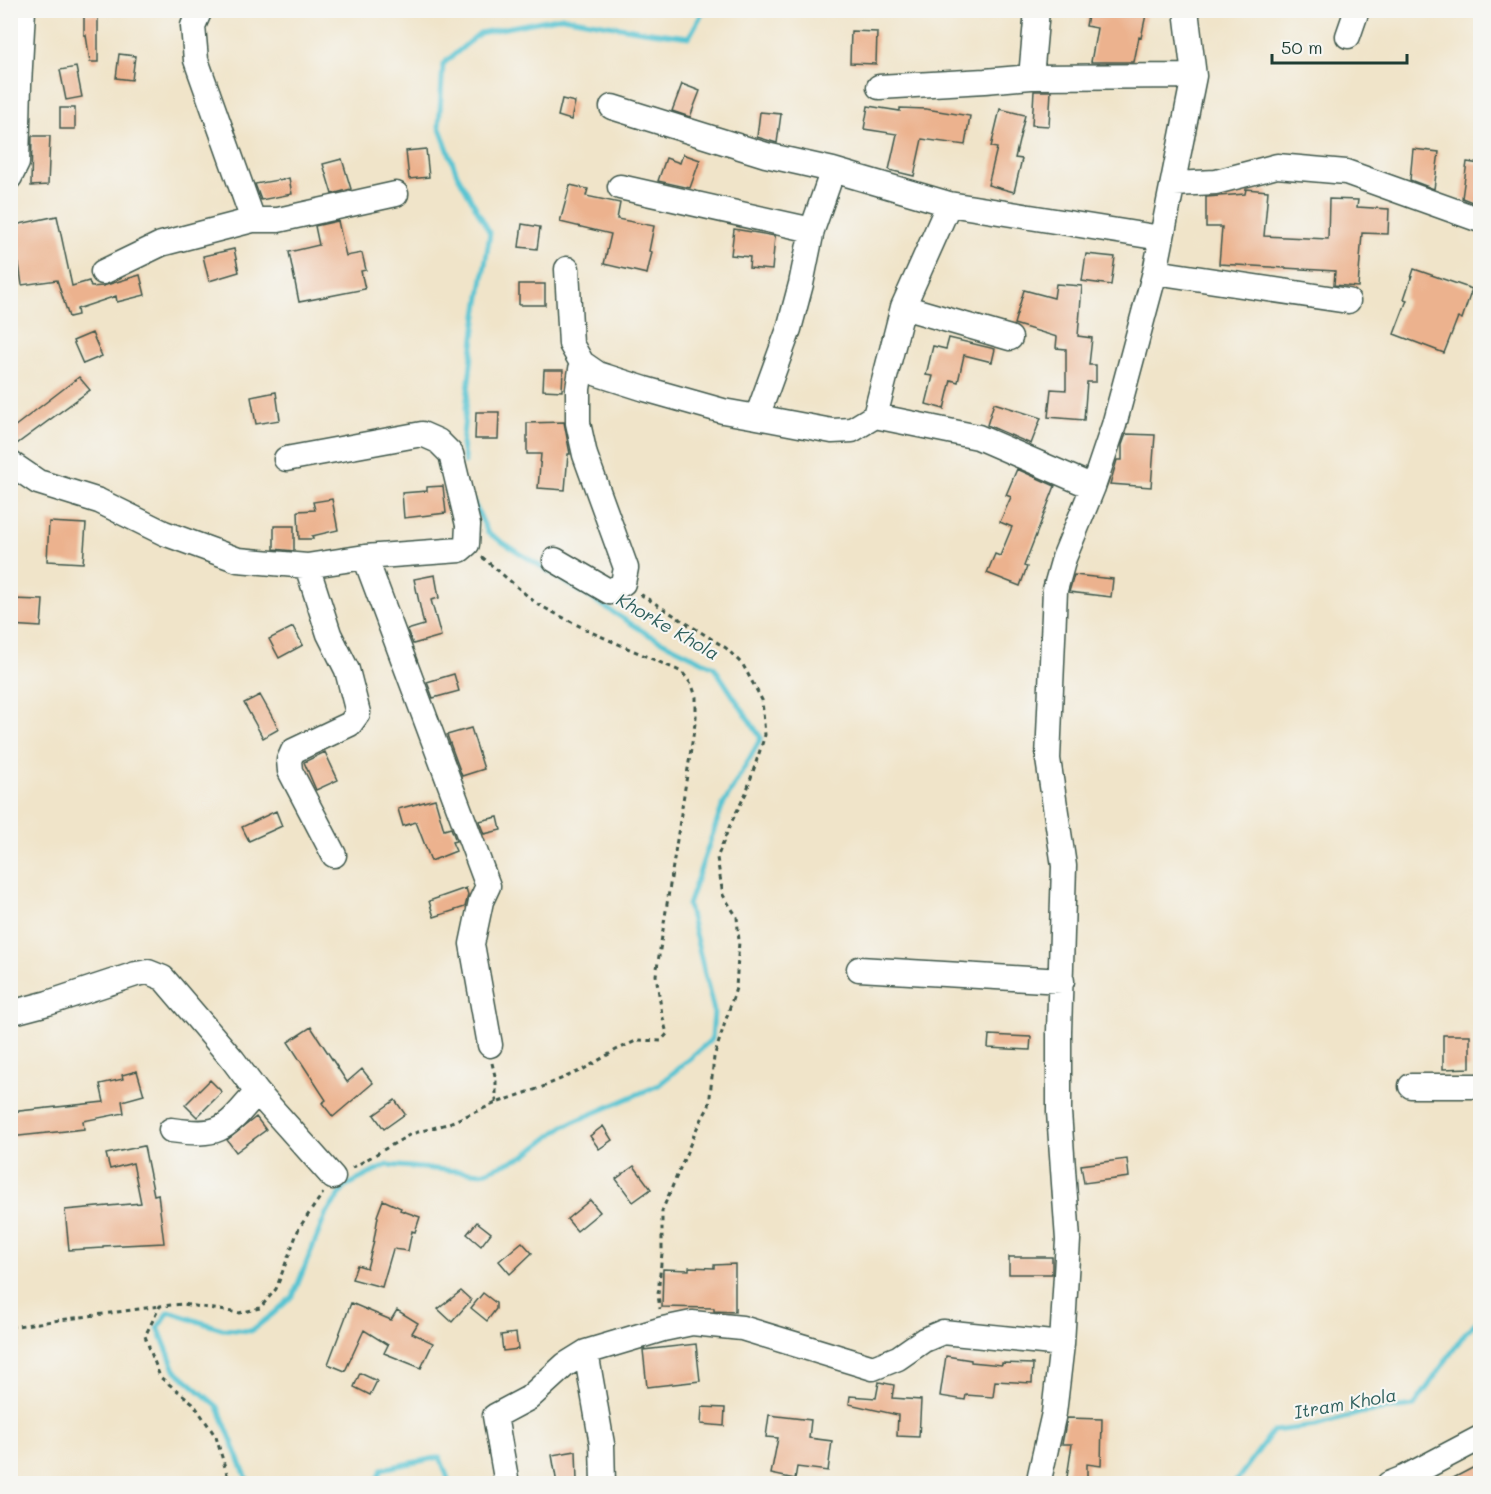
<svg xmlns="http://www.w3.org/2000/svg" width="1491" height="1494" font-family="Mali,sans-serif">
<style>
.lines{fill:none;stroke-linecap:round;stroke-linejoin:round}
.stream{stroke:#59c4d2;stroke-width:5}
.building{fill:#ecb28e}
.minor-casing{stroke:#3e564a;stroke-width:27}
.path{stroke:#3e564a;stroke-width:3;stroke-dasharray:4.5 4.5;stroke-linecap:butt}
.minor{stroke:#fff;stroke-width:24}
.labels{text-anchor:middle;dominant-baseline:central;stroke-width:4.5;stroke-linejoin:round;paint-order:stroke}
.water-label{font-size:18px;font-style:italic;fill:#2e5f5c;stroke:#f6f6f2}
</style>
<rect width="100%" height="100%" fill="#f6f6f2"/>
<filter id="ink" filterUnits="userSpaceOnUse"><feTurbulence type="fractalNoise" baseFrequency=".0167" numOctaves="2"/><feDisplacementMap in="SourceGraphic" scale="12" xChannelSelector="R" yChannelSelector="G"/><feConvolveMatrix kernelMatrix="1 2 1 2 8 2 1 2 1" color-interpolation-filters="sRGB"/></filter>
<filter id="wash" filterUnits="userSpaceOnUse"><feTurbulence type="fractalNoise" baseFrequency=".008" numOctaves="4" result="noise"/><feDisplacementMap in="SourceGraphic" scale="24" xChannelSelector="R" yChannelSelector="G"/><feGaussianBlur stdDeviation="1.35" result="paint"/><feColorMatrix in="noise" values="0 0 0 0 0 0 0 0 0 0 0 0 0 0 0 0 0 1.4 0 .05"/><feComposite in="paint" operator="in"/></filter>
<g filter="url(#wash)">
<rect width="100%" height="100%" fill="#f0e4c9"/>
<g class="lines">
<path class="stream" d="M465,462L462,444L475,328L490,233L457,174L439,126L443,64L480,33L562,17L643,31L689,37L704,10
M249,1484L218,1407L175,1370L158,1327L169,1312L222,1329L251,1331L273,1314L293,1296L326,1214L346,1186L387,1165L482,1173L524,1156L564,1126L659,1085L712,1039L714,1011L688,905L722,807L761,738L714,667L649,635L488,533L473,501
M376,1484L382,1469L440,1457L450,1484
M1234,1484L1273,1431L1316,1426L1360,1413L1414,1406L1465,1333L1480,1318"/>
</g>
<g id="blocks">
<path class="building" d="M1089,10H1147L1141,38L1139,37L1134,62H1091L1097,28L1086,26Z
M84,14H98V62H90L86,35H84Z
M851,31L877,32L876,64L850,63Z
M119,54L135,56L132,80L116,78Z
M76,67L82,97L66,100L60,70Z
M682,84L700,91L690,117L672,111Z
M1034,91H1051L1049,126L1032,125Z
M562,99L575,102L571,120L558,116Z
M868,106L900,111V108L926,109L970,116L965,145L922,139L914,176L889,170L897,134L864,129Z
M60,108H75V129H60Z
M1000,109L1025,115L1015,158L1022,159L1014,192L988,185L997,148L991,147Z
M760,112L781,114L777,143L757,137Z
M32,136H50L48,185L31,186Z
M426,149L429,177L409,179L406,151Z
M1413,149L1439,152L1434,189L1410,180Z
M683,154L700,160L690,188L658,181L666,158L680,163Z
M342,159L351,189L332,194L323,164Z
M1467,162L1480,164V205L1462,198Z
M289,178L292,194L261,200L255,184Z
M570,185L588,189L586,196L620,203L617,219L654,226L649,251L652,252L647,274L604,264L611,234L560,222Z
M1246,189L1268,191L1264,236L1328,239L1329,199L1358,200L1357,207L1389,209L1388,234L1362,233L1358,287L1334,285L1335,271L1219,264L1222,227H1206V197L1245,194Z
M57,216L72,286L89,281L91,287L103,286L140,275L145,295L117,302L116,296L77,309L78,315L69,317L57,280L22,285L19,264L10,266V226Z
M338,221L346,256L362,253L366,270L361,271L365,289L299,302L289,252L319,245L315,226Z
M522,224L540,227L537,249L519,247Z
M734,229L775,236L772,270L749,268L750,257L731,255Z
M234,249L239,272L209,281L203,256Z
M1086,254L1115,257L1111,285L1082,281Z
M1414,269L1472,289L1462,319L1458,317L1444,353L1394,334L1407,300L1404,299Z
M519,284H545V305H519Z
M1056,284L1082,286L1078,336L1092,338L1089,365H1096V382H1087L1084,420L1048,417L1051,389L1066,390V349L1056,348L1057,337L1014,324L1024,290L1054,298Z
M92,333L102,356L83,364L73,341Z
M949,338L995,349L992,362L964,355L958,382L951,380L944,409L926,404L933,376L926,375L933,346L946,349Z
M544,370H563L562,391L543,390Z
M79,377L90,390L10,449V430Z
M276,392L280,420L256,424L251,397Z
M994,403L1041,418L1031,444L987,425Z
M476,412H499L498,439H475Z
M564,422L570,454H568L565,490L538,488L541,454H527V423Z
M1126,434L1155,435L1151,487L1110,484L1117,460H1122V445Z
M1017,469L1055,486L1024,566L1027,567L1020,586L987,573L995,554L1000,556L1012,527L1000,522L1011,497L1006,495Z
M443,486L446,513L404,518L402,493L427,491V487Z
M332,499L338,530L312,536L313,539H299L298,511L315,510L313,502Z
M49,522L86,524L83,563L47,561Z
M274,526H294V551L274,549Z
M435,575L439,598L431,600L441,636L413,644L407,630L424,625L414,579Z
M1074,575L1113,579L1111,597L1069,592Z
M10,599L43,600L41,627L10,625Z
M293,627L303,645L279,658L269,639Z
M454,674L459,691L433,698L427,682Z
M260,695L279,729L263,738L244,703Z
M471,728L484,769L462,776L447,735Z
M325,752L338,780L316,790L304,762Z
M435,799L444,830L451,828L456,841L452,842L456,851L431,861L416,822L403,826L398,809Z
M276,811L282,826L249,841L242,827Z
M498,817L501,830L484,834L479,821Z
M466,888L468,895L465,907L434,917L429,901Z
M311,1027L347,1082L362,1069L373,1083L333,1117L322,1103L326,1100L288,1042Z
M989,1035L1031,1037L1030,1050L988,1048Z
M1443,1035H1470V1068L1443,1069Z
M137,1071L144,1095L122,1101L124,1113L83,1121L84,1129L10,1137V1112L104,1102L100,1084L123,1079L122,1075Z
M210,1080L222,1092L197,1117L185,1105Z
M395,1100L405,1114L384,1129L374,1115Z
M256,1117L266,1130L236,1152L227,1140Z
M603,1126L612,1140L599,1149L590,1136Z
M144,1146L154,1195L158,1194L164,1243L103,1246V1248L69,1250L65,1210L141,1203L133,1163L110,1169L106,1154Z
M1127,1159L1129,1177L1084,1183L1081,1165Z
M634,1166L651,1189L633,1202L616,1179Z
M383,1200L401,1208L400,1210L420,1217L415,1232L412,1231L408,1251L393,1249L382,1287L352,1279L357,1265L367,1268L373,1245L378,1217L377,1216Z
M590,1200L600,1212L577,1231L567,1219Z
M477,1222L491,1233L481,1246L467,1234Z
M522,1242L532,1253L510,1274L499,1261Z
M1009,1257H1052V1274H1009Z
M735,1264V1312L714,1311V1308L662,1307L663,1269L689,1270V1267L714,1268V1265Z
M461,1291L471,1300L452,1322L438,1309Z
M483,1293L496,1303V1309L487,1321L471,1308Z
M351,1303L391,1320L397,1310L418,1323L412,1333L433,1343L421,1368L384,1353L388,1345L364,1330L345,1371L328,1364Z
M516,1333L518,1349L503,1351L501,1335Z
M696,1344L700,1381L647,1387L643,1350Z
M946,1356L971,1360V1362L1002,1365V1363L1033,1364L1032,1383L995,1381L993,1397L966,1395L965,1400L940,1396Z
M360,1373L377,1381L370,1395L354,1387Z
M879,1382L894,1385L892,1398L921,1400L919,1437L897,1436L898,1415L849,1404L850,1396L876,1398Z
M702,1407L725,1408L724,1426L701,1424Z
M769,1415L811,1420L809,1438L832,1441L828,1471L797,1467L795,1479L771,1474L778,1438L766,1437Z
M1067,1418L1102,1419L1101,1466L1087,1464V1484H1066L1072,1444H1062Z
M576,1451L577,1481L557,1484L552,1455Z
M1480,1464V1484H1442Z"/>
</g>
</g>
<g filter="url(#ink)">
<use href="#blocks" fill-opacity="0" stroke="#3e564a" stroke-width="1.5"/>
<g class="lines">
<defs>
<path id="minor" d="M1348,36L1357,10
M1031,77L1037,10
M879,87L985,81L1031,77L1194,76
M612,107L766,155L833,170L949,204L1161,238
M10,177L17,163L19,85L23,10
M1174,184L1216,182L1277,166L1346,172L1480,220
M620,187L812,230
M949,204L903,307L875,416L978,437L1093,487
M253,220H278L396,194
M567,269L571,344L582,363L598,374L645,389L723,411L757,417L789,329L801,284L812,230L833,170
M103,272L161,244L253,220L196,60L193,26L200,10
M1155,272L1348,301
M903,307L1010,338
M757,417L832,431L852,430L875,416
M10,463L38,482L99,501L164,533L238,560L307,566L365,557L460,550L467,544L468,525L451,454L438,441L422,434L286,459
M365,557L488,886L481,901L472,944L490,1045
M555,560L610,592L623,583L626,568L585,455L578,423V389L582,363
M307,566L329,634L347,670L358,713L350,724L293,751L289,760L290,771L334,855
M859,969L1062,981
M10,1013L48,1003L136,974L148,972L163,978L233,1060L257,1092L333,1177
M1411,1086H1480
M171,1130C222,1137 224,1130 257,1092
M586,1352L602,1444L603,1484
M507,1484L495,1416L529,1398L565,1365L586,1352L663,1329L692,1323L742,1328L873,1368L898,1358L924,1340L943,1332L1062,1344
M1040,1484V1475L1054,1413L1062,1344L1068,1240L1059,1112V1032L1064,866L1048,759L1055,590L1064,558L1093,487L1114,425L1155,272L1194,76L1186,10
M1389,1484L1404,1478L1480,1438"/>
</defs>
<use href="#minor" class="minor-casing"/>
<path class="path" d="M640,594L726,648L743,665L762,700L765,735L746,793L730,825L717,858L723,895L737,917L739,941L736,988L714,1057L709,1106L697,1128L662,1211V1253L658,1295L660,1309
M492,1063L496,1080V1103
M352,1168L411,1134L447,1124L496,1103L540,1088L584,1069L616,1050L638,1040L661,1041L667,1034L662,1014L656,975L696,717V697L692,685L682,672L591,632L537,604L482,557
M10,1327L160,1306
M230,1484L216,1437L193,1403L160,1377L145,1336L160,1306L183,1304L239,1313L260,1308L276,1289L299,1228L323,1193"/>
<use href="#minor" class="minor"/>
</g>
</g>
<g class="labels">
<g class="water-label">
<text transform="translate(668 626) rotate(30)">Khorke Khola</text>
<text transform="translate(1345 1403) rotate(-10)">Itram Khola</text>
</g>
</g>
<rect width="1491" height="1494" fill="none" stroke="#f6f6f2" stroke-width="36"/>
<path d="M1272 54v9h135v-9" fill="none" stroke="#1f3d34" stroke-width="3"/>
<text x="1281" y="54" font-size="18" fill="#1f3d34" stroke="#f6f6f2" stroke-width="4.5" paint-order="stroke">50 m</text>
</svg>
